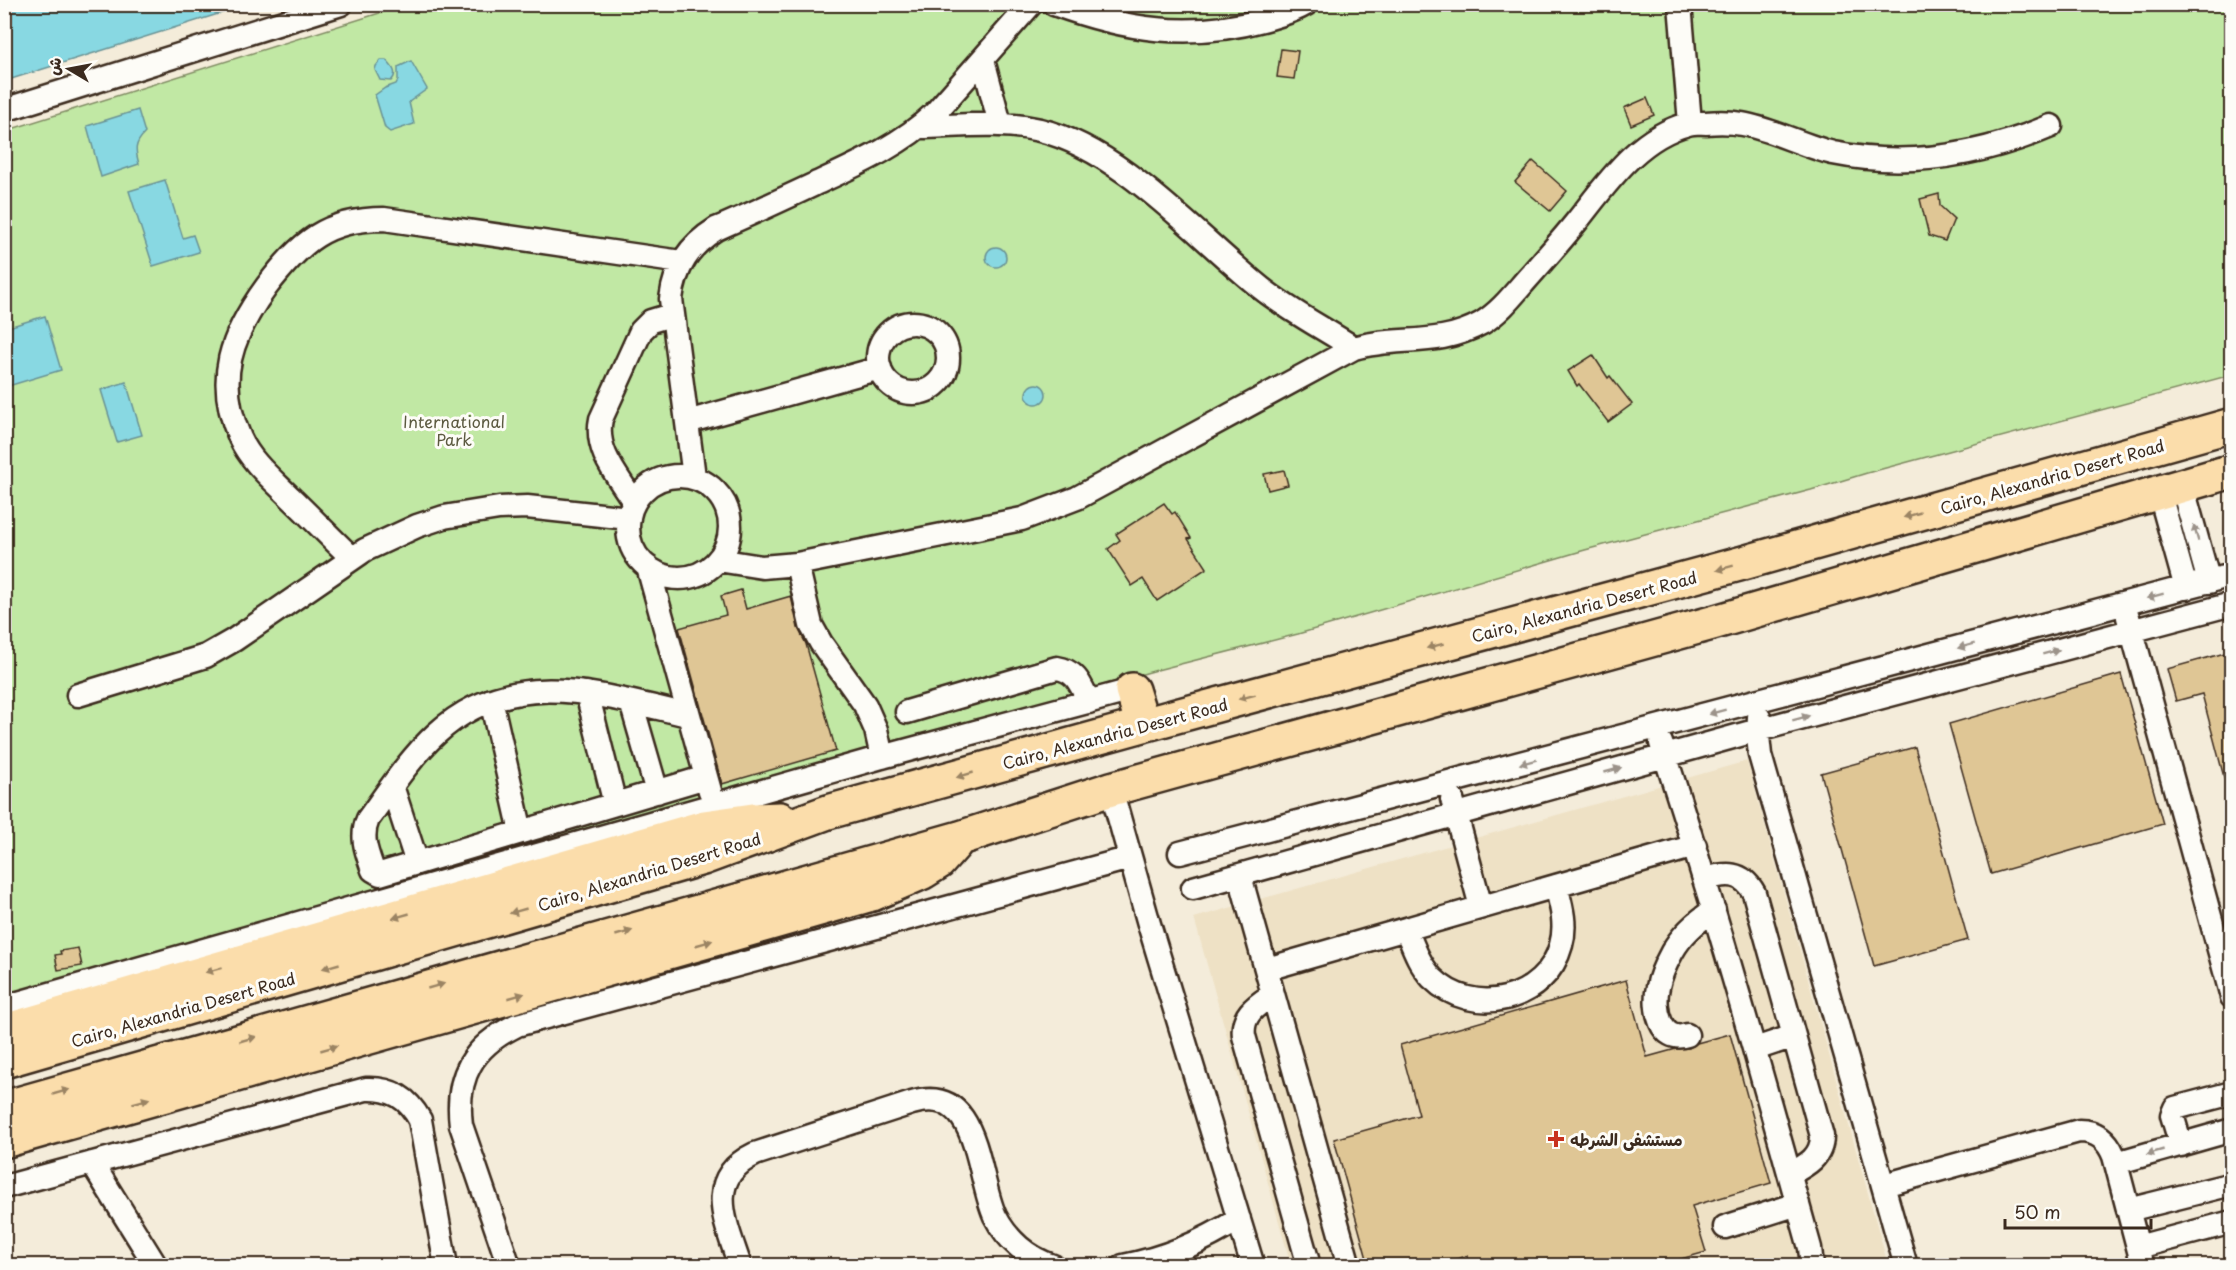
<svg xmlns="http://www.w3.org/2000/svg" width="2236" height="1270" font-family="'Playpen Sans','Playpen Sans Arabic',sans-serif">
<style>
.built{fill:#eee1c5}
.green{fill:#c1e8a4;stroke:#7e8961;stroke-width:1.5}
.water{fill:#88d8e2;stroke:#699294;stroke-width:1.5}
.building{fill:#dfc695;stroke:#3b2a1e;stroke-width:1.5}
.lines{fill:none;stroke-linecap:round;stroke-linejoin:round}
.minor-casing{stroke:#3b2a1e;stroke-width:27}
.highway-casing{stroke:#3b2a1e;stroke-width:38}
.minor{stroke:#fdfcf7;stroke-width:22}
.highway{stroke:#fbddab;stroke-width:33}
.oneway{fill:#9b8464}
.oneway2{fill:#9c938a}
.poi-dot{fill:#c8321e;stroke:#fdfcf7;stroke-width:2}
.labels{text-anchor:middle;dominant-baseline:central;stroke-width:6;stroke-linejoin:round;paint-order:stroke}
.park-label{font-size:16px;fill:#5c5a40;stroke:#fdfcf7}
.street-label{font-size:16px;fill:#3b2a1e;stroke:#fdfcf7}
.poi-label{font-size:16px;font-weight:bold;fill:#3b2a1e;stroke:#fdfcf7;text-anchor:start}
</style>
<rect width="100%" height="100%" fill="#f4ecda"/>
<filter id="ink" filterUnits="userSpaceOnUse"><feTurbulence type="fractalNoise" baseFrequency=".0167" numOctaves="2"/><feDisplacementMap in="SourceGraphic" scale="12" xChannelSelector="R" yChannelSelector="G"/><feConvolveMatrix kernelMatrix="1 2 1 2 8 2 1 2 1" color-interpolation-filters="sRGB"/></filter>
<g filter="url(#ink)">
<path class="built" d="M1747,761L1888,1265H1291L1194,918Z"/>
<path class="green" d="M405,5H2231V375L1867,473L1811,490L1585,550L1298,634L1157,670L692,799L5,998V131Z"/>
<path class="water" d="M5,4H247V5L5,81Z
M381,60H386C392,67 399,73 391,81L380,80L375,70L376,66Z
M411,61L427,89L409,102L414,124L390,132L385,128L375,95L385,88L396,84L398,80V67Z
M138,110L145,133C134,144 135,150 139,164L101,177L87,126Z
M165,180L183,238L193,235L199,252L153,266L129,191Z
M986 257a10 10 0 1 1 20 0a10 10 0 1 1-20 0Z
M45,316L61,370L5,387V328Z
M126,382L142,435L117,442L101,390Z
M1026 394a10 10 0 1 1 20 0a10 10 0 1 1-20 0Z"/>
<path class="building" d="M1281,49L1298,51L1294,79L1277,77Z
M1647,98L1654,115L1631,125L1624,108Z
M1533,161L1567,191L1550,211L1515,182Z
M1939,194L1940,206L1954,219L1945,241L1929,236L1920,199Z
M1593,355L1608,378L1610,376L1632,404L1608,422L1579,384L1577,386L1568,371Z
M1284,470L1288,485L1268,490L1264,474Z
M1164,503L1172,514L1175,512L1191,538L1188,539L1207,568L1157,601L1143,579L1132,586L1108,549L1120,540L1116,534Z
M741,590L746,609L791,596L798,628L806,644L836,751L722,784L679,628L726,615L721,596Z
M2232,651V785H2226L2202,694L2176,701L2167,669Z
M2121,674L2163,824L1991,874L1949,724Z
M1915,747L1968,940L1874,966L1821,773Z
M78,948L82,966L58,970L55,955L61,954L60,951Z
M1626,980L1647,1057L1676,1049L1689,1048L1697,1043L1730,1034L1771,1183L1692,1206L1706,1252L1656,1266H1469L1467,1256L1432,1266H1369L1334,1139L1419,1115L1400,1045Z"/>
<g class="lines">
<defs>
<path id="minor" d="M1054,4C1125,30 1189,40 1263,20C1277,16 1293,12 1306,4
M1680,4L1690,123
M983,60L1000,124
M4,110L341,4
M921,127C960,126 1001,121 1040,130C1122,150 1196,236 1261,288C1290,311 1323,328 1354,348
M878 358a35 35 0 1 1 70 0a35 35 0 1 1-70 0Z
M687,422L880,368
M628 527a51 51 0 1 1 102 0a51 51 0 1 1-102 0Z
M694,477L671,299C675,267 689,246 716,229C749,215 781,200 813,185C856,165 900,146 935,113L1031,4
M2182,485L2209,582
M2159,491L2186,588
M634,502C618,476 594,451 601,419L641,331L651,321L671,315
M352,558C331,538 311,517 290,497C272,479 251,462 240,438C214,379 231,335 267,286C301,242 326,219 384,219L681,262
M718,560L762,567L797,564L1022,519L1077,498L1354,348C1398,335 1437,348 1482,323C1500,312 1513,295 1527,279C1544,260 1561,241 1577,221C1608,182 1638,137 1688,124C1694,122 1700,123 1706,123C1718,122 1731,122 1742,124C1772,129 1803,146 1833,153C1907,168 1982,155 2051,126
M797,564L811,625L821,643L865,705L876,730L882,757
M648,567L710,791
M2128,617L2232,997
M587,693L615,804
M78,695L206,656L234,640L365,550L417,526L444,517L499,508L527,507L629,518
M491,700L521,832
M631,702L657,792
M907,712L1057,668C1077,671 1081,686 1089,702
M688,715C600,695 512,664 436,734C410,758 389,790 368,819C360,837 367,853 373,870L380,874L706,777
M1759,717L1758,736L1760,755L1906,1266
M1661,743C1716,910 1763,1079 1810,1248L1812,1266
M392,786L417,863
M1111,789L1149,924L1253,1266
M1452,799L1481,907
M1180,853L2232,575
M1240,876L1349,1266
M1705,879C1726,873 1742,871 1754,893L1822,1136C1822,1157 1807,1165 1790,1174
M1193,888L1758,730L2232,604
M1406,929C1413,946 1419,964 1432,978C1473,1019 1546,1001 1561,945C1567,924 1561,905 1556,886
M1267,969L1695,846
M1273,994C1257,1005 1241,1014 1244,1036L1309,1266
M4,1007L882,757L1132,690
M1687,1035C1660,1044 1653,1007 1658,987C1660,975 1666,963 1672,952C1682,934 1697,921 1714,910
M1755,1049L1794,1036
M2181,1145L2172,1115L2175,1108L2232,1093
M92,1163L156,1266
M2116,1163L2232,1130
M1884,1185L2079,1131C2097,1131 2107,1139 2114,1156L2143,1266
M4,1187L366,1089C392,1088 408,1098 420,1120L446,1266
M2128,1210L2232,1184
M1725,1227L1798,1204
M2138,1247L2232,1222
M509,1266L461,1125C455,1076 473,1046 517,1025L1130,858
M740,1266C726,1223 703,1179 755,1154L912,1103C980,1083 976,1175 995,1216C1007,1240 1028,1258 1053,1266
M1123,1266C1166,1258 1203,1242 1239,1219"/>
<path id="highway" d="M1132,690L1143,725
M4,1031L704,827L753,820L780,819
M4,1061L703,858L828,812L1143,725L1743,563L2232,425
M4,1108L960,838L1111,789L1712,623L2232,471
M4,1141L872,894L923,872L939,862L955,844"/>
</defs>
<use href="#minor" class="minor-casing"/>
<use href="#highway" class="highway-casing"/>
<use href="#minor" class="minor"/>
<use href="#highway" class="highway"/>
</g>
<defs><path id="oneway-solid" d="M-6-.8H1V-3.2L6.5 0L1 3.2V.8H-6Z" transform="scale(1.5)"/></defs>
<g class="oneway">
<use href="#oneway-solid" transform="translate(1912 515) rotate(164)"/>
<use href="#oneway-solid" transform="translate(1725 568) rotate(165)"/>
<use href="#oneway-solid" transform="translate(1435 646) rotate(165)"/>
<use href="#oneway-solid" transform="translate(1247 697) rotate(165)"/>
<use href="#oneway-solid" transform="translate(965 775) rotate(164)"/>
<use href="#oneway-solid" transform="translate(518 911) rotate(164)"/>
<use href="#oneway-solid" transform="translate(401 916) rotate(164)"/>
<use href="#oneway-solid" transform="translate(624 933) rotate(-16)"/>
<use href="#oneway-solid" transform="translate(704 943) rotate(-16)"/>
<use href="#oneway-solid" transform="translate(331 966) rotate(164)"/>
<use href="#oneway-solid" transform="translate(214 970) rotate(164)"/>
<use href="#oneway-solid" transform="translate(436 986) rotate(-16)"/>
<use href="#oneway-solid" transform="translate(516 996) rotate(-16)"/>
<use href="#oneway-solid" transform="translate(248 1039) rotate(-16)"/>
<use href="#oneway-solid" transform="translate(329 1048) rotate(-16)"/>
<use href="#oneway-solid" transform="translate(61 1092) rotate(-16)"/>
<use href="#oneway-solid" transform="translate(141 1101) rotate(-16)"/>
</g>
<g class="oneway2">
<use href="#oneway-solid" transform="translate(2196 533) rotate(-106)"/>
<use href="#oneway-solid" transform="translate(2155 596) rotate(165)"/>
<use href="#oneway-solid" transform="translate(1966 646) rotate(165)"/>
<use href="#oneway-solid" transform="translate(2051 652) rotate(-15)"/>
<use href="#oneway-solid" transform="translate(1717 712) rotate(165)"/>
<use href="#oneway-solid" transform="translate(1801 718) rotate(-15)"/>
<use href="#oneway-solid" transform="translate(1528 762) rotate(165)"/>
<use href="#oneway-solid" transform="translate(1613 770) rotate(-16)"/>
<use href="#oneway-solid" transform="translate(2155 1152) rotate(164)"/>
</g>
</g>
<path class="poi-dot" d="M1553 1130h6v6h6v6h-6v6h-6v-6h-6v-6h6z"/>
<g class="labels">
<g class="park-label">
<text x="454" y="421">International<tspan x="454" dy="18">Park</tspan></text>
</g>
<g class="street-label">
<text transform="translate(2052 476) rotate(-16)">Cairo, Alexandria Desert Road</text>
<text transform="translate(1584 606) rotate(-15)">Cairo, Alexandria Desert Road</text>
<text transform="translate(1115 733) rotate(-15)">Cairo, Alexandria Desert Road</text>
<text transform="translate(649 871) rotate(-17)">Cairo, Alexandria Desert Road</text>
<text transform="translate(183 1009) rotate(-16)">Cairo, Alexandria Desert Road</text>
</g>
<g class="poi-label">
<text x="1570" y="1139">مستشفى الشرطه</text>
</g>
</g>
<rect width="2236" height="1270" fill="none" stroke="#fdfcf7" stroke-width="24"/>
<rect x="12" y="12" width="2212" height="1246" fill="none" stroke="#3b2a1e" stroke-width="2" filter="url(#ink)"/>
<g transform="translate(69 69) rotate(280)" stroke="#fdfcf7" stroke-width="4.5" paint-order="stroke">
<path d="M0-4.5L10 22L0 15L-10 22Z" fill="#3b2a1e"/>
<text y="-9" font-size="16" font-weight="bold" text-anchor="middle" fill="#3b2a1e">ش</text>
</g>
<path d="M2005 1219v9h146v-9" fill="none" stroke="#3b2a1e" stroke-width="3"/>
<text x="2014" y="1219" font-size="18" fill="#3b2a1e" stroke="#fdfcf7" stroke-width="4.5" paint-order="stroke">50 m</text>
</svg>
